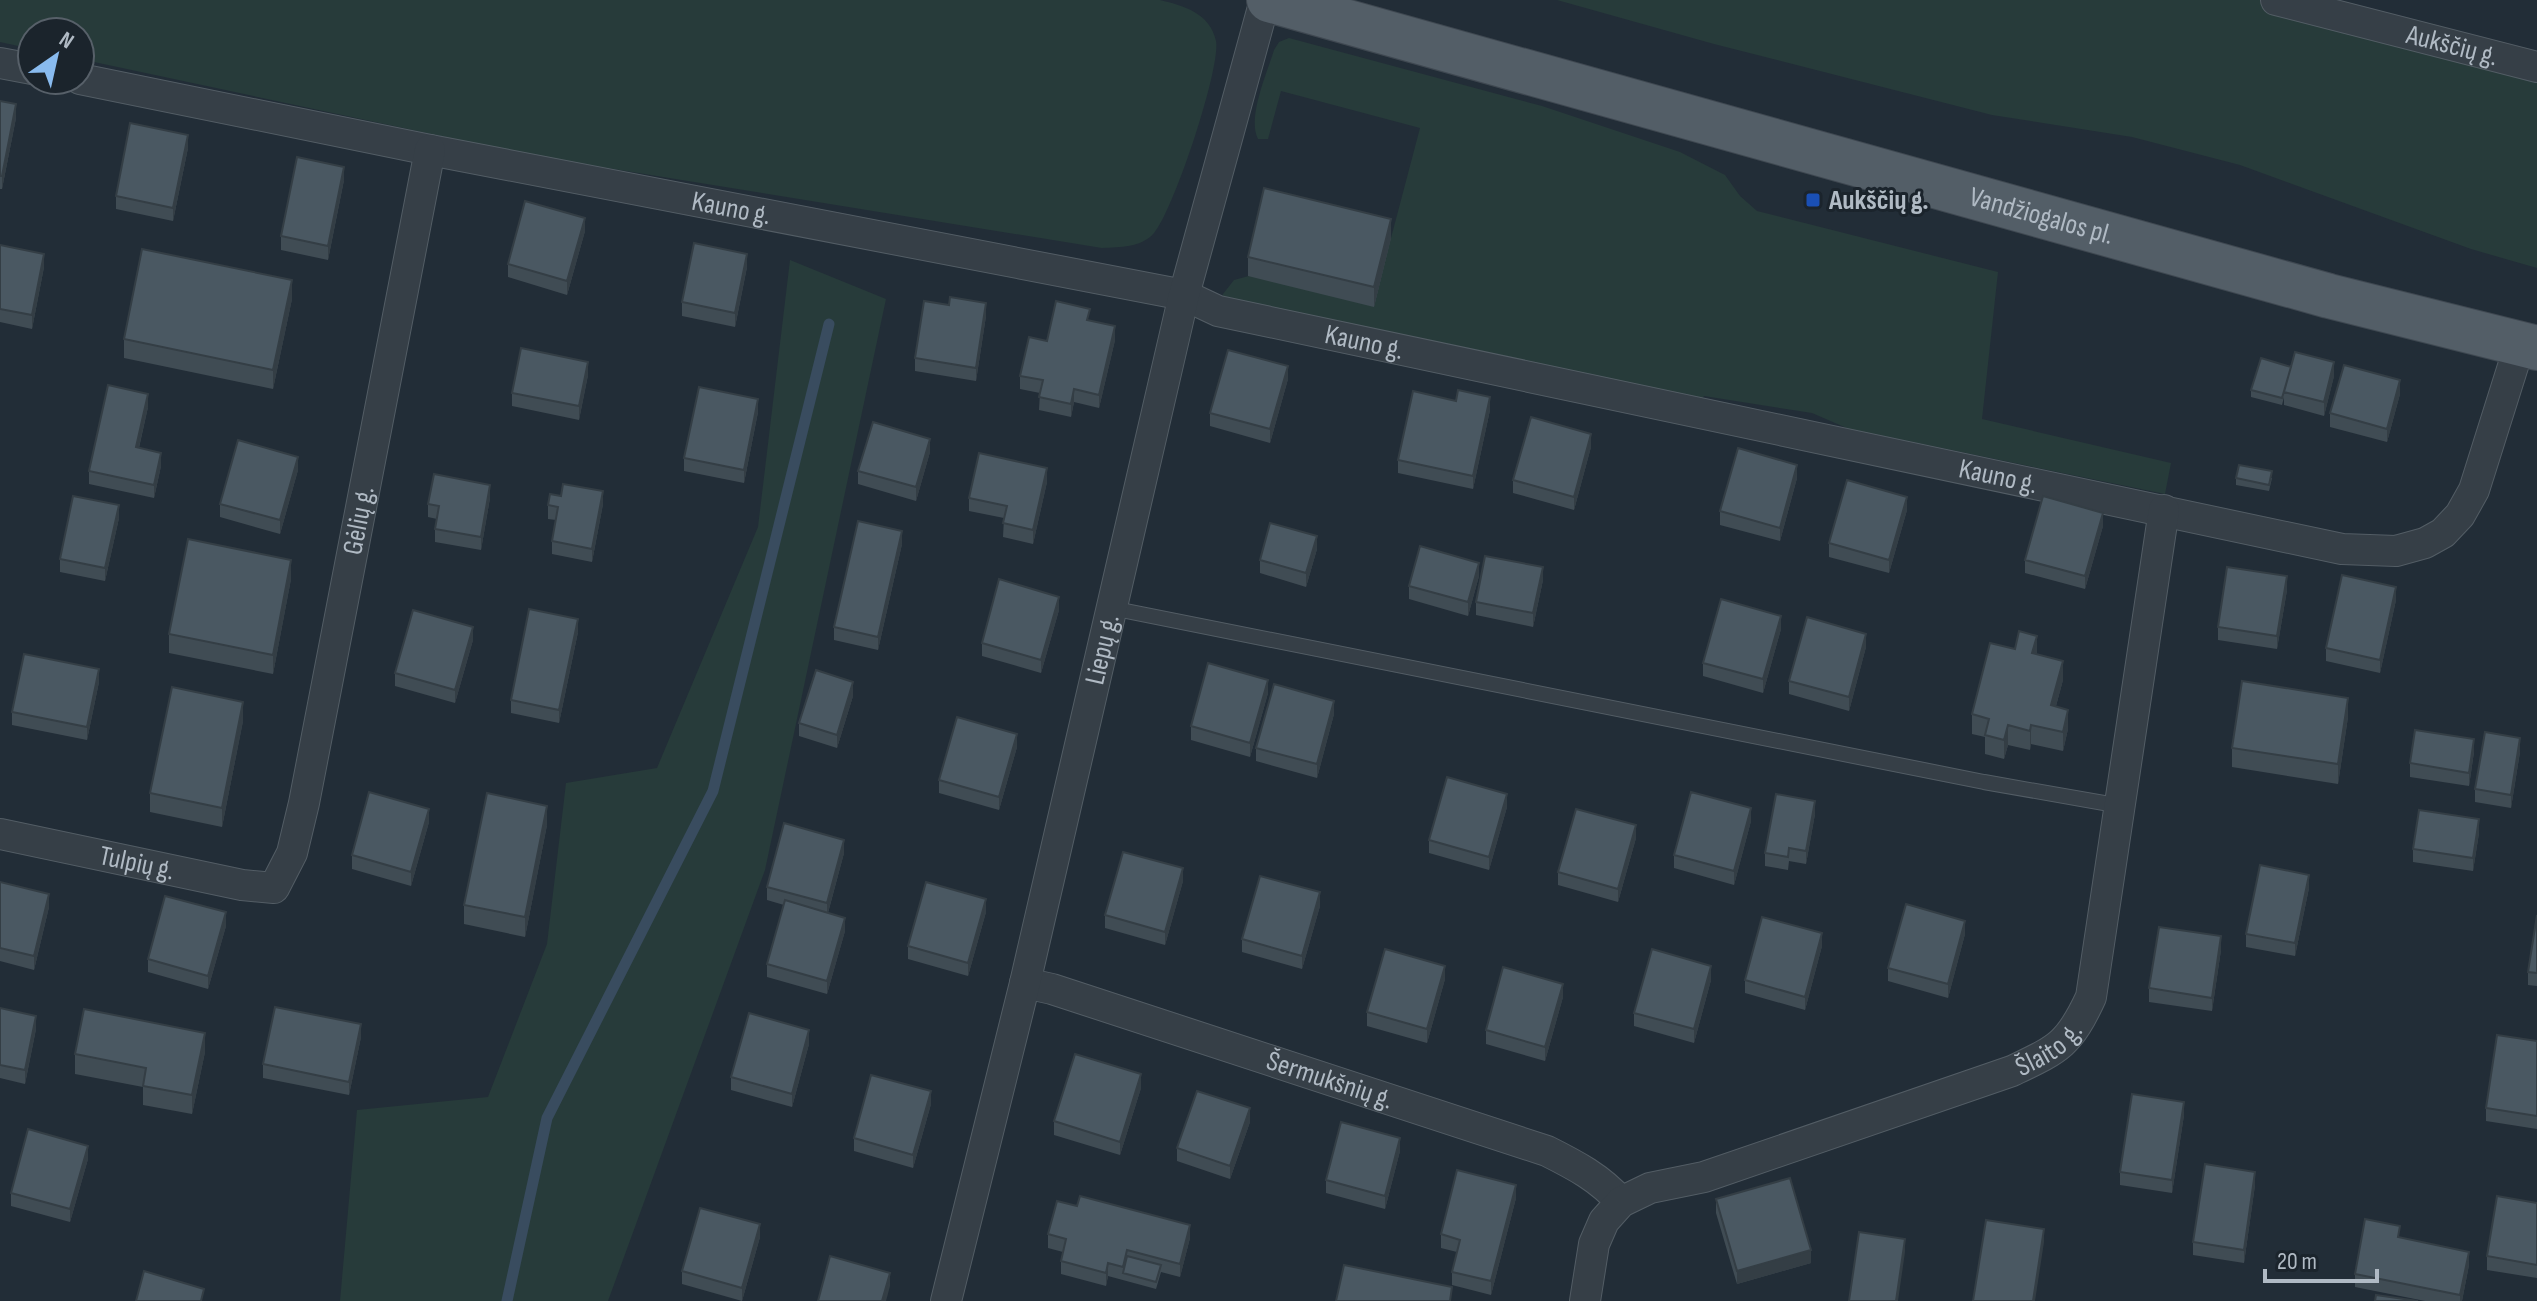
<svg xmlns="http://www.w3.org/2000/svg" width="2537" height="1301" font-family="'Sofia Sans Condensed',sans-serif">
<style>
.green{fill:#273b3a}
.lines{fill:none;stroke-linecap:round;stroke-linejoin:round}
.stream{stroke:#394c5f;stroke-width:11}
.lane-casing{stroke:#535d65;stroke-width:16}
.street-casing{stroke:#535d65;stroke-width:32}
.primary-casing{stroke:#3f4851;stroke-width:46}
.lane{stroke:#363f47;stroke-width:14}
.street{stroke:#363f47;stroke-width:30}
.primary{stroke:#535e67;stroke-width:44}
.wall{fill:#404c54}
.shaded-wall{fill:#343e45}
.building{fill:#4a5862;stroke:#343e45;stroke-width:2}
.transit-dot{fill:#1a4fb4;stroke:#1b242c;stroke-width:3}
.labels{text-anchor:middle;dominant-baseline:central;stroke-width:6;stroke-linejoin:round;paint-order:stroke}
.street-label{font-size:28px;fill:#b0bac4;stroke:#1b242c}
.poi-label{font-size:28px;font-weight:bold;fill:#b0bac4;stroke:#1b242c;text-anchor:start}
</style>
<rect width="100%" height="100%" fill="#222d37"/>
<path class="green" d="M0,0H1160C1184,6 1210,13 1216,41C1221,68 1173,212 1154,233C1141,248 1120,247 1102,248L539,157L80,59V32H32V49L0,42Z
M1557,0H2276L2537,67V268L2471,249L2240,165L2132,137L1992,115L1714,44Z
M1289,38L1542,106L1680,152L1725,175L1740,196L1757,211L1998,272L1982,419L2171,463L2165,494L1849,429L1812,413L1704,396L1693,411L1218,311L1223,294L1234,280L1391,238L1420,128L1281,91L1268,139H1258C1247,118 1267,73 1274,50L1279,42Z
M790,260L886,299L765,870L608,1301H340L357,1110L488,1097L547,944L566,783L657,768L758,527Z"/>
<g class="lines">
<path class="stream" d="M507,1301L547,1118L713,791L829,324"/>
<defs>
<path id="lane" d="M1111,608L1984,782L2121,806"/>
<g id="street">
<path id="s1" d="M2276,0L2537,67"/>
<path d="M0,63L32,69"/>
<path id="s2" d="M80,79L430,150L1184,295L1218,311L2342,549L2396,551L2425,543L2443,533L2460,515L2474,490L2520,344"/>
<path id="s3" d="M0,834L242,885L274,888L292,853L304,803L430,150"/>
<path id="s4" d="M1025,983L1052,989L1547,1151C1575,1165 1600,1178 1621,1202"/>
<path id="s5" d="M946,1301L1025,983L1184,295L1265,0"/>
<path id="s6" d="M1585,1301L1594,1244L1604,1221L1621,1202L1650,1188L1704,1177L2012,1071C2058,1049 2069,1045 2091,997L2164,510"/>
</g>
<g id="primary">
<path id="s7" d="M1269,0L2329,296L2537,348"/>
</g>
</defs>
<use href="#lane" class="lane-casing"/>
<use href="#street" class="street-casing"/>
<use href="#primary" class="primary-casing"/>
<use href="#lane" class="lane"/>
<use href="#street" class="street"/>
<use href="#primary" class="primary"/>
</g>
<path class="wall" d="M0,101L16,118L2,189H0Z
M188,148L173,221L116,209V196Z
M344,180L328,260L281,250V236Z
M585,231L567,295L508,277V264Z
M1391,238L1374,307L1248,276V257Z
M0,245L44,267L32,329L0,322Z
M747,267L735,327L682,316V302Z
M292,299L273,389L124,358V339Z
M986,316L976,381L915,371V358Z
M1090,320L1115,340L1099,408L1074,402L1071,417L1039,410L1040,393L1020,389V376L1047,341Z
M2291,367L2334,376L2324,416L2284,405V397L2282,405L2251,397V390Z
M588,375L579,420L512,406V393Z
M1288,379L1270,443L1210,426V413Z
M2400,394L2387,442L2330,427V413Z
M1456,401L1490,410L1473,489L1398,473V460Z
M148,407L139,448L161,466L154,498L89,484V471Z
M758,412L744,483L684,471V458Z
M1591,447L1574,510L1513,493V480Z
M930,452L916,501L858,484V471Z
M298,470L280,534L220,517V504Z
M1797,478L1780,541L1720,525V511Z
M2236,478H2272L2269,491L2236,485Z
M1047,482L1033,544L1003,537L1004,518L969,511V498Z
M490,498L481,550L435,542V529L437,519L428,517V504Z
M603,504L592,562L552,554V541L556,520L548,519V505Z
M1907,510L1889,573L1829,557V543Z
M119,518L105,581L60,572V559Z
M2103,526L2085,589L2025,573V560Z
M902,544L878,650L834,640V627Z
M1317,549L1306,587L1260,573V560Z
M1479,576L1468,616L1409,599V586Z
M291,579L273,674L169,653V634Z
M1543,580L1533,627L1476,615V602Z
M2287,590L2277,649L2218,640V627Z
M2396,600L2380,673L2326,661V648Z
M1059,610L1041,673L982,656V643Z
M1781,629L1763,693L1703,676V663Z
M578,632L559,723L511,713V700Z
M473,640L455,703L395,686V673Z
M1866,647L1849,711L1789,694V681Z
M2037,654L2063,680L2056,706L2068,729L2063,751L2031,744L2030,750L2008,745L2004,759L1985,754V737L1972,734V714Z
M99,682L87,740L12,725V712Z
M1268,693L1250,757L1191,740V726Z
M853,696L837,748L799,736V723Z
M1334,714L1317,778L1256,761V748Z
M2348,717L2338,784L2232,767V748Z
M243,721L222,827L150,812V793Z
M1017,747L999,810L939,793V780Z
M2474,752L2469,786L2410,777V763Z
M2520,752L2511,808L2475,802V789Z
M1507,807L1489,870L1429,853V840Z
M1815,814L1806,864L1789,861L1788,870L1765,866V853Z
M1751,821L1734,885L1674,868V855Z
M429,822L411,886L352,869V855Z
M547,825L525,937L464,924V905Z
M2479,833L2473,871L2413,862V849Z
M1636,838L1618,902L1558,885V872Z
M844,853L828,913L845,931L827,994L767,977V964L784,905L767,900V887Z
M1183,881L1165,945L1105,928V915Z
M0,882L49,907L34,970L0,961Z
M2309,888L2295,956L2246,947V934Z
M1320,906L1302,969L1242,952V939Z
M986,912L968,976L908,959V946Z
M2537,915V986L2528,985V972Z
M226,926L208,989L148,972V959Z
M1965,934L1948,998L1888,981V968Z
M1822,946L1805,1010L1745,993V980Z
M2221,950L2212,1011L2149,1002V988Z
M1445,979L1427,1043L1367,1026V1012Z
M1711,980L1694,1043L1634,1026V1013Z
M1563,997L1545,1061L1486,1044V1030Z
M0,1008L36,1029L25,1084L0,1078Z
M361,1037L349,1095L263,1078V1064Z
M2537,1041V1129L2486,1121V1108Z
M809,1044L792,1107L731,1090V1077Z
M205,1052L192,1114L143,1105V1087L75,1074V1054Z
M1141,1088L1120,1155L1054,1135V1121Z
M931,1104L913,1168L854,1151V1138Z
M2184,1115L2172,1193L2120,1185V1172Z
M1250,1122L1230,1179L1177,1161V1148Z
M1400,1151L1385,1209L1326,1193V1180Z
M88,1159L70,1222L11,1206V1193Z
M2255,1185L2244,1263L2193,1255V1242Z
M1516,1198L1491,1295L1452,1285V1272L1457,1252L1441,1248V1234Z
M1716,1199L1811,1263L1737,1284L1716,1213Z
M2537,1203V1278L2487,1270V1256Z
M1048,1234L1190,1238L1180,1277L1161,1272L1156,1289L1108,1276L1106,1286L1061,1274V1261L1063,1252L1048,1248Z
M760,1237L742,1301L682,1284V1271Z
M2400,1237L2469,1265L2462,1301H2425L2355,1287V1274Z"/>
<path class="shaded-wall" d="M16,104V118L2,189V176Z
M188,135V148L173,221V208Z
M344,167V180L328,260V246Z
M585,218V231L567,295V281Z
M1391,219V238L1374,307V287Z
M44,254V267L32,329V315Z
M747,254V267L735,327V313Z
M292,280V299L273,389V370Z
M986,303V316L976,381V368Z
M1115,326V340L1099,408V395Z
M588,362V375L579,420V406Z
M2334,362V376L2324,416V402Z
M1288,366V379L1270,443V429Z
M2400,380V394L2387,442V429Z
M1074,389V402L1071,417V404Z
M148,394V407L136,460V447Z
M1490,397V410L1473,489V476Z
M758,399V412L744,483V470Z
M1591,434V447L1574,510V497Z
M930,439V452L916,501V487Z
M161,453V466L154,498V485Z
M298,457V470L280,534V520Z
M1797,465V478L1780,541V528Z
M1047,468V482L1033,544V530Z
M490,485V498L481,550V537Z
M603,491V504L592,562V549Z
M1907,497V510L1889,573V560Z
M119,505V518L105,581V568Z
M2103,513V526L2085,589V576Z
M902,531V544L878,650V637Z
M1317,536V549L1306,587V573Z
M291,560V579L273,674V655Z
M1479,563V576L1468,616V602Z
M1543,567V580L1533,627V613Z
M2287,576V590L2277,649V636Z
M2396,587V600L2380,673V660Z
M1059,597V610L1041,673V660Z
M1781,616V629L1763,693V679Z
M578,619V632L559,723V710Z
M473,627V640L455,703V690Z
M1866,634V647L1849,711V697Z
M2037,636V655L2032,653Z
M2063,661V680L2051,724V705Z
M99,669V682L87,740V727Z
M1268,680V693L1250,757V743Z
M853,682V696L837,748V735Z
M2348,698V717L2338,784V764Z
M1334,701V714L1317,778V764Z
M243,702V721L222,827V808Z
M2068,710V729L2063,751V732Z
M2008,725V745L2004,759V740Z
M2031,725V744L2030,750V731Z
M1017,734V747L999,810V797Z
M2520,738V752L2511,808V795Z
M2474,739V752L2469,786V773Z
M1507,794V807L1489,870V857Z
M1815,801V814L1806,864V851Z
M547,806V825L525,937V917Z
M1751,808V821L1734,885V871Z
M429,809V822L411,886V872Z
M2479,819V833L2473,871V858Z
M1636,825V838L1618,902V889Z
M844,840V853L827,916V903Z
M1183,868V881L1165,945V932Z
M2309,875V888L2295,956V943Z
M1320,892V906L1302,969V956Z
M49,894V907L34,970V956Z
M986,899V912L968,976V963Z
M226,912V926L208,989V976Z
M845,918V931L827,994V981Z
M1965,921V934L1948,998V984Z
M1822,933V946L1805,1010V997Z
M2221,936V950L2212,1011V998Z
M1445,966V979L1427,1043V1029Z
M1711,966V980L1694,1043V1029Z
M1563,984V997L1545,1061V1047Z
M36,1016V1029L25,1084V1070Z
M361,1024V1037L349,1095V1082Z
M809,1030V1044L792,1107V1094Z
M205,1033V1052L192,1114V1095Z
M1141,1074V1088L1120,1155V1142Z
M931,1091V1104L913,1168V1155Z
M2184,1102V1115L2172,1193V1180Z
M1250,1108V1122L1230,1179V1166Z
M1400,1138V1151L1385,1209V1196Z
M88,1146V1159L70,1222V1209Z
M2255,1172V1185L2244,1263V1250Z
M1516,1185V1198L1491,1295V1281Z
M760,1224V1237L742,1301V1288Z
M1190,1225V1238L1180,1277V1264Z
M2044,1229V1242L2035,1301H2033Z
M1905,1239V1252L1898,1301H1896Z
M1811,1250V1263L1737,1284V1271Z
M2469,1252V1265L2462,1301H2460V1295Z
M1108,1263V1276L1106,1286V1273Z
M890,1273V1286L886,1301H882Z"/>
<path class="building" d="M0,101L16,104L2,176H0Z
M130,123L188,135L173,208L116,196Z
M297,157L344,167L328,246L281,236Z
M1264,188L1391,219L1374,287L1248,257Z
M525,201L585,218L567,281L508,264Z
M694,243L747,254L735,313L682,302Z
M0,245L44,254L32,315L0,309Z
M142,249L292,280L273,370L124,339Z
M950,297L986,303L976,368L915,358L924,301L949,305Z
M1056,301L1090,309L1087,320L1115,326L1099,395L1074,389L1071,404L1039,397L1043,380L1020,376L1029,337L1047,341Z
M521,348L588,362L579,406L512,393Z
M1228,350L1288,366L1270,429L1210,413Z
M2295,352L2334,362L2324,402L2284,392Z
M2261,358L2291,367L2282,398L2251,390Z
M2344,365L2400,380L2387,429L2330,413Z
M108,385L148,394L136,447L161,453L154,485L89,471Z
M699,387L758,399L744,470L684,458Z
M1458,390L1490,397L1473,476L1398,460L1413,391L1456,401Z
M1531,417L1591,434L1574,497L1513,480Z
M873,422L930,439L916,487L858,471Z
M238,440L298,457L280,520L220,504Z
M1738,448L1797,465L1780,528L1720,511Z
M979,453L1047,468L1033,530L1003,523L1007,506L969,498Z
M2239,465L2272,471L2269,485L2236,478Z
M434,474L490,485L481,537L435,529L439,506L428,504Z
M1847,480L1907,497L1889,560L1829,543Z
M563,484L603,491L592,549L552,541L558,507L548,505L550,494L561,496Z
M73,496L119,505L105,568L60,559Z
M2043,496L2103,513L2085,576L2025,560Z
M858,521L902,531L878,637L834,627Z
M1270,523L1317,536L1306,573L1260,560Z
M188,539L291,560L273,655L169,634Z
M1420,546L1479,563L1468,602L1409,586Z
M1485,556L1543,567L1533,613L1476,602Z
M2227,567L2287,576L2277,636L2218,627Z
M2342,575L2396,587L2380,660L2326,648Z
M999,579L1059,597L1041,660L982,643Z
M1721,599L1781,616L1763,679L1703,663Z
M529,609L578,619L559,710L511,700Z
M413,610L473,627L455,690L395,673Z
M1807,617L1866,634L1849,697L1789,681Z
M2019,631L2037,636L2032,653L2063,661L2051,705L2068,710L2063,732L2031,725L2030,731L2008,725L2004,740L1985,735L1989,719L1972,714L1990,643L2015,649Z
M24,654L99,669L87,727L12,712Z
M1208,663L1268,680L1250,743L1191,726Z
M816,670L853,682L837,735L799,723Z
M2242,681L2348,698L2338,764L2232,748Z
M1274,684L1334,701L1317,764L1256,748Z
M172,687L243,702L222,808L150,793Z
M957,717L1017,734L999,797L939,780Z
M2415,730L2474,739L2469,773L2410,763Z
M2485,732L2520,738L2511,795L2475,789Z
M1447,777L1507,794L1489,857L1429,840Z
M369,792L429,809L411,872L352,855Z
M1691,792L1751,808L1734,871L1674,855Z
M487,793L547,806L525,917L464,905Z
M1776,794L1815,801L1806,851L1789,848L1788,857L1765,853Z
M1576,809L1636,825L1618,889L1558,872Z
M2419,810L2479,819L2473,858L2413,849Z
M784,823L844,840L827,903L767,887Z
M1123,852L1183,868L1165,932L1105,915Z
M2260,865L2309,875L2295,943L2246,934Z
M1260,876L1320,892L1302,956L1242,939Z
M0,882L49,894L34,956L0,948Z
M926,882L986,899L968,963L908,946Z
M165,896L226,912L208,976L148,959Z
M785,900L845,918L827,981L767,964Z
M1906,904L1965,921L1948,984L1888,968Z
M2537,915V973L2528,972Z
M1762,917L1822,933L1805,997L1745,980Z
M2159,927L2221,936L2212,998L2149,988Z
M1385,949L1445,966L1427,1029L1367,1012Z
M1652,949L1711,966L1694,1029L1634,1013Z
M1503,967L1563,984L1545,1047L1486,1030Z
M275,1007L361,1024L349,1082L263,1064Z
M0,1008L36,1016L25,1070L0,1065Z
M84,1009L205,1033L192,1095L143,1086L146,1068L75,1054Z
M749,1013L809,1030L792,1094L731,1077Z
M2497,1035L2537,1041V1116L2486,1108Z
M1075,1054L1141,1074L1120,1142L1054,1121Z
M871,1075L931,1091L913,1155L854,1138Z
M1197,1091L1250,1108L1230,1166L1177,1148Z
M2132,1094L2184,1102L2172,1180L2120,1172Z
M1341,1122L1400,1138L1385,1196L1326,1180Z
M28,1129L88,1146L70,1209L11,1193Z
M2205,1164L2255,1172L2244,1250L2193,1242Z
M1457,1170L1516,1185L1491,1281L1452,1272L1460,1240L1441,1234Z
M1790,1178L1811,1250L1737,1271L1716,1199Z
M1080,1196L1190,1225L1180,1264L1127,1250L1123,1267L1108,1263L1106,1273L1061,1261L1066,1239L1048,1234L1057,1201L1077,1206Z
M2497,1196L2537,1203V1265L2487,1256Z
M700,1208L760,1224L742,1288L682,1271Z
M2365,1219L2400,1226L2398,1237L2469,1252L2460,1295L2355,1274Z
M1986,1220L2044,1229L2033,1301H1973Z
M1859,1232L1905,1239L1896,1301H1849Z
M830,1256L890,1273L882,1301H818Z
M1127,1256L1161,1265L1156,1282L1123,1273Z
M1344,1265L1452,1287L1450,1301H1336Z
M144,1271L204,1289L201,1301H136Z
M2376,1295L2418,1301H2375Z"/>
<rect class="transit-dot" x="1805" y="192" width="16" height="16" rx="4"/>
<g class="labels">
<g class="street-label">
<text stroke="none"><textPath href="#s1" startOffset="182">Aukščių g.</textPath></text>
<text stroke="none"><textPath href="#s2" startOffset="664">Kauno g.</textPath></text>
<text stroke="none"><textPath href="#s7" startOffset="802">Vandžiogalos pl.</textPath></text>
<text stroke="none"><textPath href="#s2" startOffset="1312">Kauno g.</textPath></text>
<text stroke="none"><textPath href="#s2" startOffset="1960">Kauno g.</textPath></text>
<text stroke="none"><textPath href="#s3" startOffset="658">Gėlių g.</textPath></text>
<text stroke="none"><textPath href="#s5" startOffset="670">Liepų g.</textPath></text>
<text stroke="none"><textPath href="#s3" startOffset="140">Tulpių g.</textPath></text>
<text stroke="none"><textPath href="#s6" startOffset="564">Šlaito g.</textPath></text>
<text stroke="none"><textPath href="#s4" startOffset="320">Šermukšnių g.</textPath></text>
</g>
<g class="poi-label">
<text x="1829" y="200">Aukščių g.</text>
</g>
</g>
<g transform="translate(56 56) rotate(34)"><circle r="38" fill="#1b242c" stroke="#576069" stroke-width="2"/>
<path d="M0-6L14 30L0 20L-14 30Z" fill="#89bbef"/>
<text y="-12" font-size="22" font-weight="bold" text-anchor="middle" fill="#b0bac4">N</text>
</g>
<path d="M2265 1269v12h112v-12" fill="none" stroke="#b0bac4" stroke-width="4"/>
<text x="2277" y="1269" font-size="24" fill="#b0bac4" stroke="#1b242c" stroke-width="6" paint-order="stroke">20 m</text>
</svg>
